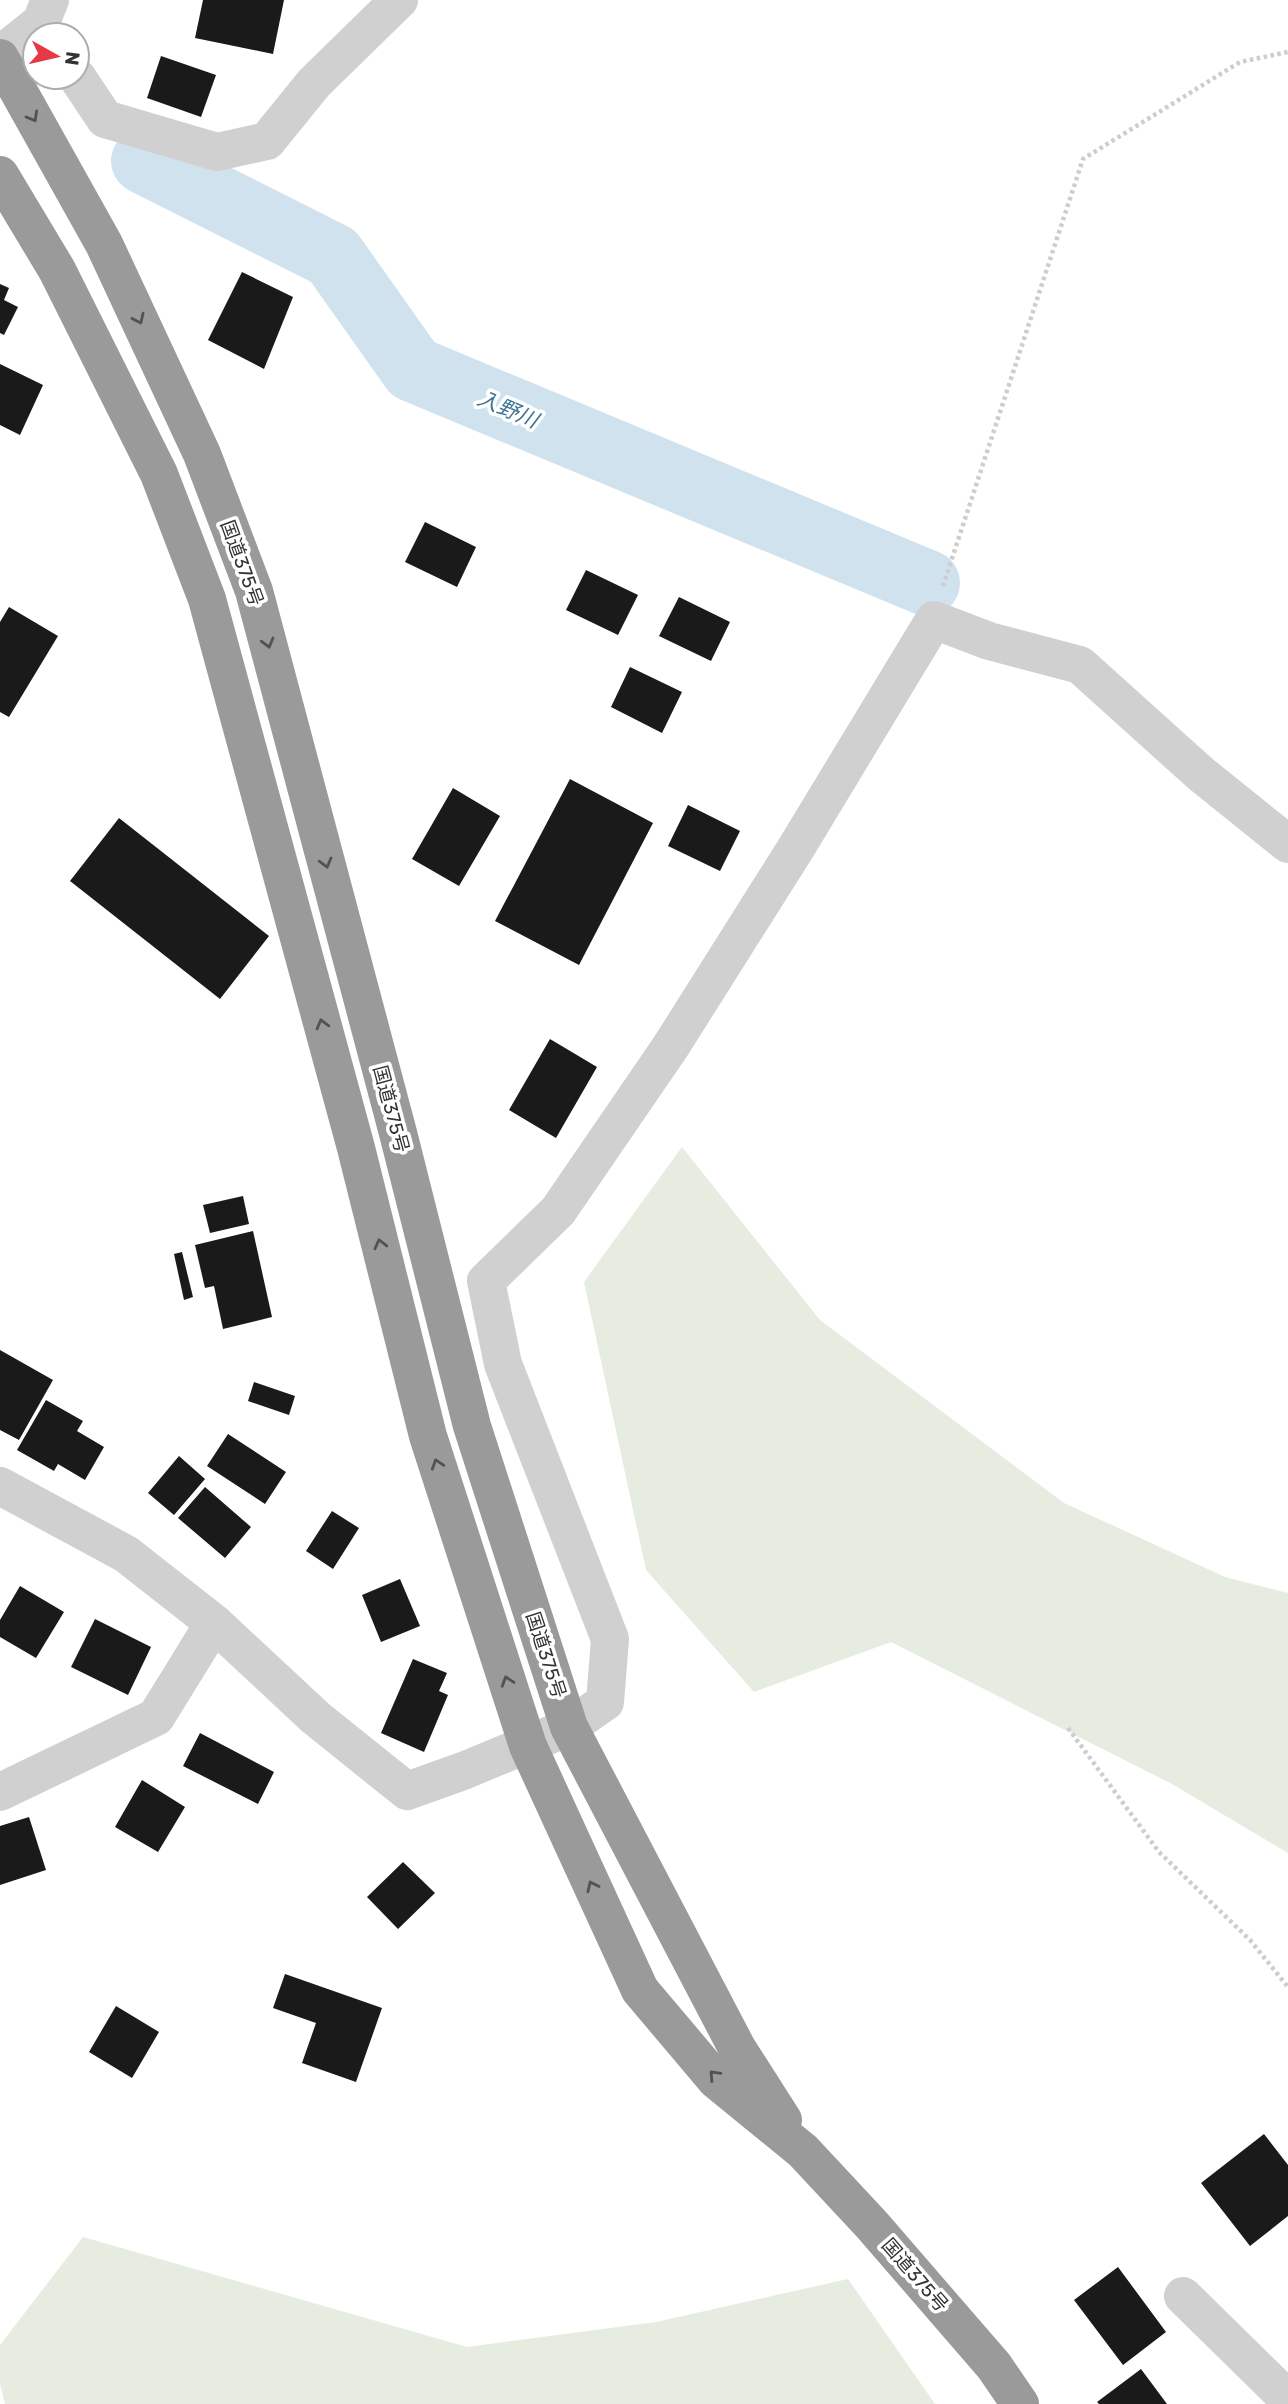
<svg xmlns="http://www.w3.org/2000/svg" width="1288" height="2404" font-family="Rubik,'Noto Sans JP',sans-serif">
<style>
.green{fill:#e6ecdf}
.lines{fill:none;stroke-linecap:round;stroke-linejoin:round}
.river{stroke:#cfe2ee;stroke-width:66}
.building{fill:#1a1a1a}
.path{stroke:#cdcdcd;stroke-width:4.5;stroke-dasharray:3.5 3.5;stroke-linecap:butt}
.minor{stroke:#d0d0d0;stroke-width:38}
.highway{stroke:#9a9a9a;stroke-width:38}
.oneway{stroke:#525252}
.labels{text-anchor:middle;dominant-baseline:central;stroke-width:7;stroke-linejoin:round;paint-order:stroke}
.street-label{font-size:19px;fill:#333;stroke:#fff}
.water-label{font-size:21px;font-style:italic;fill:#3f7597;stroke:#fff}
</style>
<rect width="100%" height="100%" fill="#fff"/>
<path class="green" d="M682,1147L820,1320L1064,1503L1225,1577L1288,1593V1853L1172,1784L891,1642L754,1692L646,1570L584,1282Z
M83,2237L467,2347L656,2322L848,2279L935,2404H5L0,2384V2345Z"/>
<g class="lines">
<path class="river" d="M144,161L333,256L413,369L927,583"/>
</g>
<path class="building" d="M203,0H284L273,54L195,38Z
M161,56L216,75L201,117L147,98Z
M242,272L293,297L264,369L208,340Z
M0,284L9,288L4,300L18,307L4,335L0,333Z
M0,364L43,385L20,435L0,425Z
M425,522L476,547L457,587L405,562Z
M586,570L638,595L618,635L566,610Z
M679,597L730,622L711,661L659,636Z
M9,607L58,636L9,717L0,712V622Z
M630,667L682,692L662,733L611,707Z
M570,779L653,823L579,965L495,921Z
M453,788L500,816L459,886L412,859Z
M688,805L740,831L720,871L668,846Z
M119,818L269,936L220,999L70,881Z
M550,1039L597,1067L556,1138L509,1110Z
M243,1196L249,1224L210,1233L203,1205Z
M253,1231L272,1317L223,1329L214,1286L205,1288L195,1245Z
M182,1252L193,1297L184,1300L174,1254Z
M0,1350L53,1380L19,1440L0,1430Z
M254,1382L295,1396L289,1415L248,1401Z
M46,1400L83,1421L77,1431L104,1447L85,1480L58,1464L54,1471L17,1450Z
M228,1434L286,1472L265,1504L207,1466Z
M179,1456L205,1479L174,1515L148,1493Z
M205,1487L251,1527L225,1558L178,1518Z
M332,1511L359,1528L333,1569L306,1551Z
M400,1579L420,1626L381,1642L362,1595Z
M20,1586L64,1612L36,1658L0,1637V1620Z
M95,1619L151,1647L128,1695L71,1667Z
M413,1659L447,1673L439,1691L448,1695L424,1752L381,1733Z
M200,1733L274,1772L258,1804L183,1766Z
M142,1780L185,1807L158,1852L115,1827Z
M29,1817L46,1870L0,1885V1826Z
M403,1862L435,1893L398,1929L367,1897Z
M285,1974L382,2008L356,2082L302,2063L316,2023L273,2008Z
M116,2006L159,2032L132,2078L89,2052Z
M1264,2134L1288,2165V2216L1250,2246L1201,2183Z
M1118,2267L1166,2332L1123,2365L1074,2300Z
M1141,2369L1167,2404H1099L1097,2402Z"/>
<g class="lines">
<path class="path" d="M943,586L1083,159L1240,62L1288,52
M1068,1728L1159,1852L1250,1940L1288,1987"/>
<path class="minor" d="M0,55L41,22L50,0
M77,77L105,119L217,152L267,141L314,83L399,0
M0,1486L126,1554L214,1623L316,1718L407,1791L463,1771L569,1727L605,1702L610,1639L503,1364L486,1281L558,1211L671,1046L796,848L934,620L989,641L1080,665L1201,774L1288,844
M0,1792L156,1717L214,1623
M1183,2296L1288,2399"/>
<path class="highway" d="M0,58L104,244L202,454L254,591L398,1133L472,1426L569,1727L737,2048L783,2120
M0,175L57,270L159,474L207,599L356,1148L428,1436L528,1746L640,1990L716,2080L803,2151L872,2225L994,2366L1020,2404"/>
</g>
<defs><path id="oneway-chevron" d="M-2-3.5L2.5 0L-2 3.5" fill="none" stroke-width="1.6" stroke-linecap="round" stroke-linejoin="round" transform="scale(1.75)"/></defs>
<g class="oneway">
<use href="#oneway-chevron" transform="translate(33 117) rotate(61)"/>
<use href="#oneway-chevron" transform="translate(139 319) rotate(65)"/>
<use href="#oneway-chevron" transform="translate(268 643) rotate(75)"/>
<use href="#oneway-chevron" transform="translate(326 863) rotate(75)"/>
<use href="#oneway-chevron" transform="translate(322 1024) rotate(-105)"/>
<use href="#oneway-chevron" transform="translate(380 1244) rotate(-104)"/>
<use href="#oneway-chevron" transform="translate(437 1464) rotate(-108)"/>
<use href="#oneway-chevron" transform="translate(507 1681) rotate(-108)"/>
<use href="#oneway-chevron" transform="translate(592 1886) rotate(-115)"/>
<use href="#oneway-chevron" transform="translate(714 2075) rotate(-133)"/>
</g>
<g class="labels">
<g class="street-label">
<text transform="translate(242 563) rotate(70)">国道375号</text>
<text transform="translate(391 1109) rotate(75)">国道375号</text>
<text transform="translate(546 1655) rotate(72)">国道375号</text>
<text transform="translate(915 2275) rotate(49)">国道375号</text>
</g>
<g class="water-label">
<text transform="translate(508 409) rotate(23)">入野川</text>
</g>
</g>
<g transform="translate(56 56) rotate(98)"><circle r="33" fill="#ffffff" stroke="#adadad" stroke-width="2"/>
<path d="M0-5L12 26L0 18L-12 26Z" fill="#e63946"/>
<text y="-10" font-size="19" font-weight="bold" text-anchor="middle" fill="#333333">N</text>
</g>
</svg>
